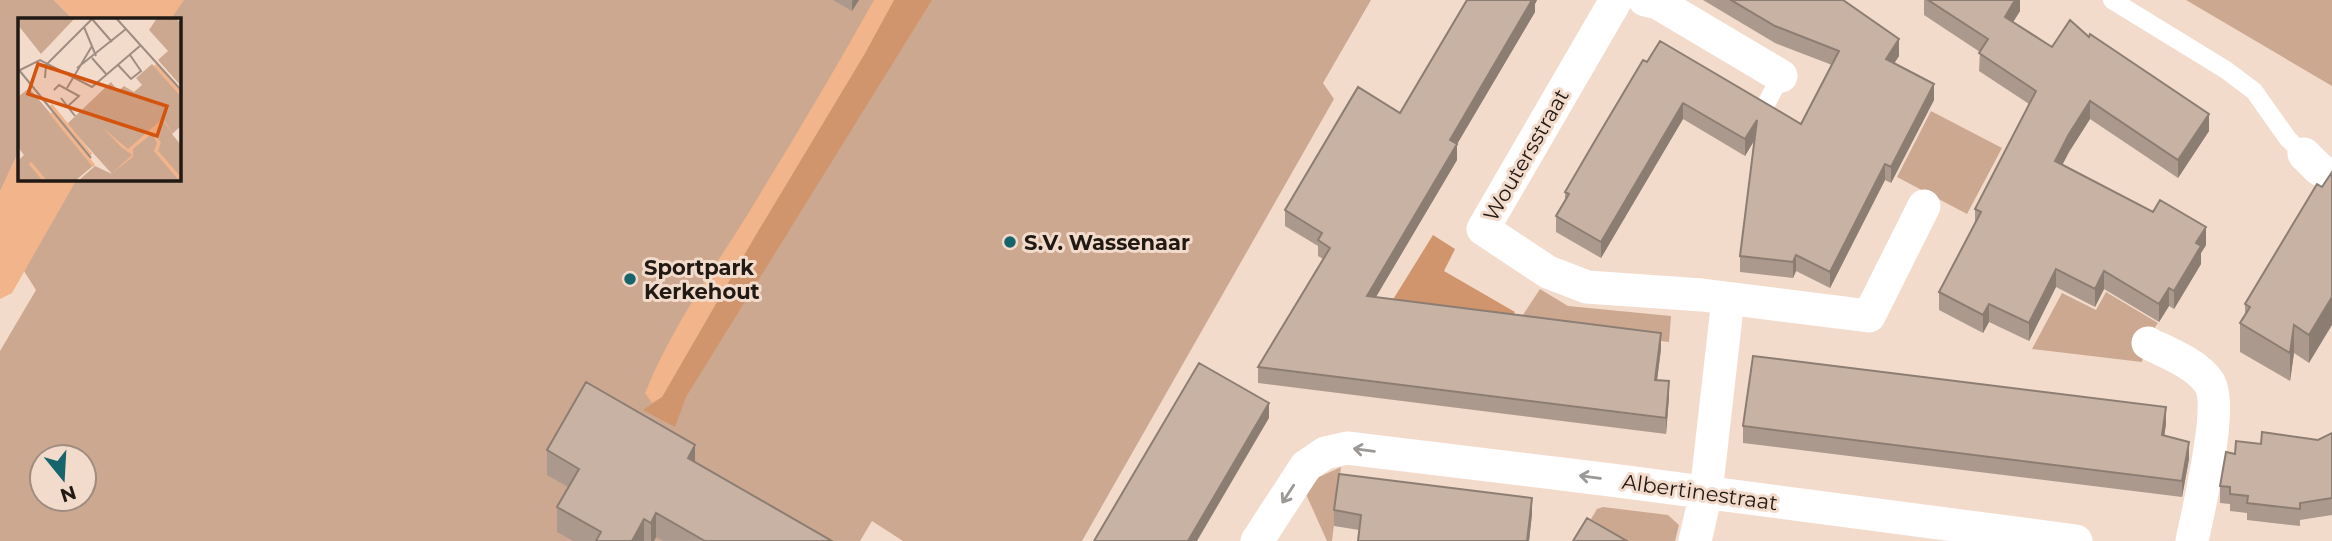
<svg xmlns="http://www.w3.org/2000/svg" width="2332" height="541" font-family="Montserrat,sans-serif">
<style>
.green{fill:#cda890;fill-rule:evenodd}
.forest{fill:#d0956d}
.water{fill:#f1b48b}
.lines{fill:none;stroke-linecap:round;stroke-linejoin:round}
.lane{stroke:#fff;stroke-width:18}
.street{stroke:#fff;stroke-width:33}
.wall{fill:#ac998d}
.shaded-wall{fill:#8c7d73}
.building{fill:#c8b2a4;stroke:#8c7d73;stroke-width:2}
.oneway{stroke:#9b9895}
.poi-dot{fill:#17656c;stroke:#f3dbcc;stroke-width:2.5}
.labels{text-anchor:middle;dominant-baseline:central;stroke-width:6;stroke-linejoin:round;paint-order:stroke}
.street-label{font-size:21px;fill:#211914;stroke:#f3dbcc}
.poi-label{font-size:21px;font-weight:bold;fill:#211914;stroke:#f3dbcc;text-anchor:start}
.inset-river{fill:none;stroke:#f1b48b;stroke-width:3.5}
.inset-road{fill:none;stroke:#9f8d82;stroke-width:2}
.view{fill:#d4530d;fill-opacity:0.15;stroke:#d4530d;stroke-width:3.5}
.inset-edge{fill:none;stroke:#211914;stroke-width:3.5}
</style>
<rect width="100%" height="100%" fill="#f3dbcc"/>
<path class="green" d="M0,0H54L73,19H19V151L0,192Z
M145,0H1371L1323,83L1334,99L1082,541H903L872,521L860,541H0V351L36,290L22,268L41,179L178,178V19H134ZM42,457H84V499H42Z
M2186,0H2332V86Z
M1931,111L2002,148L1967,214L1897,177Z
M1540,289L1568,306L1671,316L1669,342L1517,324Z
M2106,292L2158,323L2144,343L2142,362L2032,349L2062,293L2096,310Z
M1341,467L1332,541H1327L1305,492L1319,477Z
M1603,507L1668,515L1679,525L1675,541H1625L1591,519L1597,509Z"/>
<path class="forest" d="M894,0H932L686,397L675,427L643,410L662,397L754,238L864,55Z
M1433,235L1455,249L1444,271L1515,312L1509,321L1389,306Z"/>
<path class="water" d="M54,0H184L171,19H73Z
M874,0H894L864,55L754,238L662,397L652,403L645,393C670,331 710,274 746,217C790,145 833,74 874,0Z
M19,151V178L77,179L12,293L0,299V192Z"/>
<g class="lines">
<path class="lane" d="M2112,0L2226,70L2254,91L2288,139L2304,154
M1766,104L1781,76"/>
<path class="street" d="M1616,0L1483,229L1548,272L1587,287L1702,295L1869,316L1924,206
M1645,0L1658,3L1781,76
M2304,154L2319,169L2332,176
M2148,343C2167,353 2195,363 2208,381C2225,403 2198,511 2192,541
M1257,541L1306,466L1325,453L1347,448L1611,480L2076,541
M1695,541L1706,493L1728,299"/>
</g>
<path class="wall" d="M833,0H859L852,11Z
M1467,0H1537L1535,4V12L1457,144V160L1376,297L1661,349L1657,380L1669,397L1666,434L1258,383V367L1323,259L1318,256V246L1285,226V210L1400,113Z
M1703,0H1843L1899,56L1894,63L1934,100L1891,183L1885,180L1830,288L1796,271L1793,278L1740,272V256L1754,140L1745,156L1683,119L1601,258L1556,232V216L1565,200V192L1643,60L1801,124L1832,65L1775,43Z
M1924,0H2020V11L2013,22L2052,47L2089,37L2209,131L2178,178L2090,119L2069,152L2062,165L2206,245L2201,253V264L2174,309L2169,306L2159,322L2104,289L2095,307L2056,287L2029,341L1989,322L1983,333L1939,310V292L1975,222V209L2029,104L1979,71L1980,52L1924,15Z
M2322,187L2309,363L2294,353L2290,381L2240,352V323L2245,316V304Z
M2166,424L2164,435L2189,459L2182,497L1743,443V426Z
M2332,433V515L2300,520V526L2247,520V513L2230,511V504L2220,503V486L2235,454L2318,440Z
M547,450L695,462L832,541H663L656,537L654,541H573L557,532V507L568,487L547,475Z
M1334,510L1532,514L1529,541H1358L1359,530L1334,526Z"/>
<path class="shaded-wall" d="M853,0H859L852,11V2Z
M1531,0H1537L1535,4V12L1450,156V140Z
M2015,0H2020V11L2005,35V17Z
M1899,39V56L1886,76V59Z
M1934,84V100L1891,183V167Z
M2090,101V119L2069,152L2055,179V161L2069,134Z
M1683,103V119L1601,258V242Z
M2209,114V131L2178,178V160Z
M1757,120V136L1745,156V139Z
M1457,144V160L1367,312V296Z
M1885,164V180L1830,288V272Z
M2206,227V245L2201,253V264L2174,309V291L2196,243Z
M1796,255V271L1793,278V262Z
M2056,269V287L2029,341V323Z
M2104,271V289L2095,307V289Z
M2169,288V306L2159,322V304Z
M2332,297V325L2309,363V335Z
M1989,304V322L1983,333V315Z
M2294,325V353L2290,381V353Z
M1661,333V349L1655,396V380Z
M1669,381V397L1666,434V418Z
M1269,403V418L1197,541H1188Z
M2166,407V424L2162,452V435Z
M2189,442V459L2182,497V481Z
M695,445V470L688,458Z
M1532,498V514L1529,541H1527Z
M656,513V537L654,541H651V523Z
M644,519V541H632Z"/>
<path class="building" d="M1467,0H1532L1450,140L1457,144L1367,296L1661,333L1655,380L1669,381L1666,418L1258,367L1330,248L1318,240L1322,233L1285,210L1358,87L1400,113Z
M1731,0H1843L1899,39L1886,59L1934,84L1891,167L1885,164L1830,272L1796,255L1793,262L1740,256L1757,120L1745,139L1683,103L1601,242L1556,216L1569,194L1565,192L1596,139L1643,60L1647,62L1660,41L1801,124L1839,51L1775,26Z
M1928,0H2015L2005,17L2052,47L2070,20L2089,37L2090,34L2209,114L2178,160L2090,101L2069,134L2055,161L2153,212L2160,200L2206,227L2196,243L2201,246L2174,291L2169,288L2159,304L2104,271L2095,289L2056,269L2029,323L1989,304L1983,315L1939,292L1981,212L1975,209L2036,91L1979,53L1988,39Z
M2332,172V297L2309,335L2294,325L2290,353L2240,323L2250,307L2245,304L2317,184L2322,187Z
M1753,356L2166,407L2162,435L2189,442L2182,481L1743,426Z
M1199,363L1269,403L1188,541H1094Z
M586,382L695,445L688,458L832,541H705L656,513L651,523L644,519L632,541H596L601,532L557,507L579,469L547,450Z
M2262,432L2318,440L2332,433V498L2300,503V509L2247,503L2248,496L2230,494V487L2220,486L2226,452L2235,454L2236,441L2261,444Z
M1339,474L1532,498L1527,541H1358L1361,515L1334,510Z
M1587,518L1627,541H1573Z"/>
<defs><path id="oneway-shaft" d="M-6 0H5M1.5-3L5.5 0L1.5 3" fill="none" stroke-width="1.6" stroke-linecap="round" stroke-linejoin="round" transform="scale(1.75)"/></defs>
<g class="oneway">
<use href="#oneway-shaft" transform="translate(1364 450) rotate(-173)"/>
<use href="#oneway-shaft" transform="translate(1590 477) rotate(-173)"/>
<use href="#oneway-shaft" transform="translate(1288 494) rotate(123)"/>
</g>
<g class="poi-dot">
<circle cx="1010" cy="242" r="7"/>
<circle cx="630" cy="279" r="7"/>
</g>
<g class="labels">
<g class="street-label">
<text transform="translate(1526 155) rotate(-60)">Woutersstraat</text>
<text transform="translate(1700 492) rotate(8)">Albertinestraat</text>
</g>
<g class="poi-label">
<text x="1024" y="242">S.V. Wassenaar</text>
<text x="644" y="267">Sportpark<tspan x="644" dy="24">Kerkehout</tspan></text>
</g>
</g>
<g transform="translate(18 18)">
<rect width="163" height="163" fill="#f3dbcc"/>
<path d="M0,0H57L23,36L0,7ZM139,0H158L163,6V68L140,42L150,33L131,12ZM134,46L163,77V108L154,116L163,127V163H60L77,148L94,156L49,106L93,64L100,73L106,68L116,74L124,67L118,60ZM11,70L76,147L57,163H0V143L6,137L0,129V79Z" fill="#cda890"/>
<path d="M144,101L146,102L155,116L145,103L137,118L132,117L115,131V139L93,156L114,137L102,128L85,110L110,131Z" fill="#f1b48b"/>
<path class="inset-river" d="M137,47L163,76M33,87L73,137M33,95L76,148M137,118L141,125L138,133L163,162M12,145L27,163"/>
<path class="inset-road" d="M98,0L163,72M74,1L94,24M66,9L78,38M74,40L89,57M100,47L113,61L123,53L112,37M59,50L108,11M1,52L73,140M0,53L22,42L74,69L123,27M27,60L28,47L75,0M49,70L74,28M36,72L41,67L61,78L49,89M43,80L57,98"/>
<path class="view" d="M20,46L149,88L139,118L10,76Z"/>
<rect width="163" height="163" class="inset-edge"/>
</g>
<g transform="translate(63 478) rotate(162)"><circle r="33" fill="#f3dbcc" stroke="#9f8d82" stroke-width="2"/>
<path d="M0-5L12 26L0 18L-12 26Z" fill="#17656c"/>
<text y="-10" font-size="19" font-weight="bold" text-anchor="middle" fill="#211914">N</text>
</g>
</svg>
